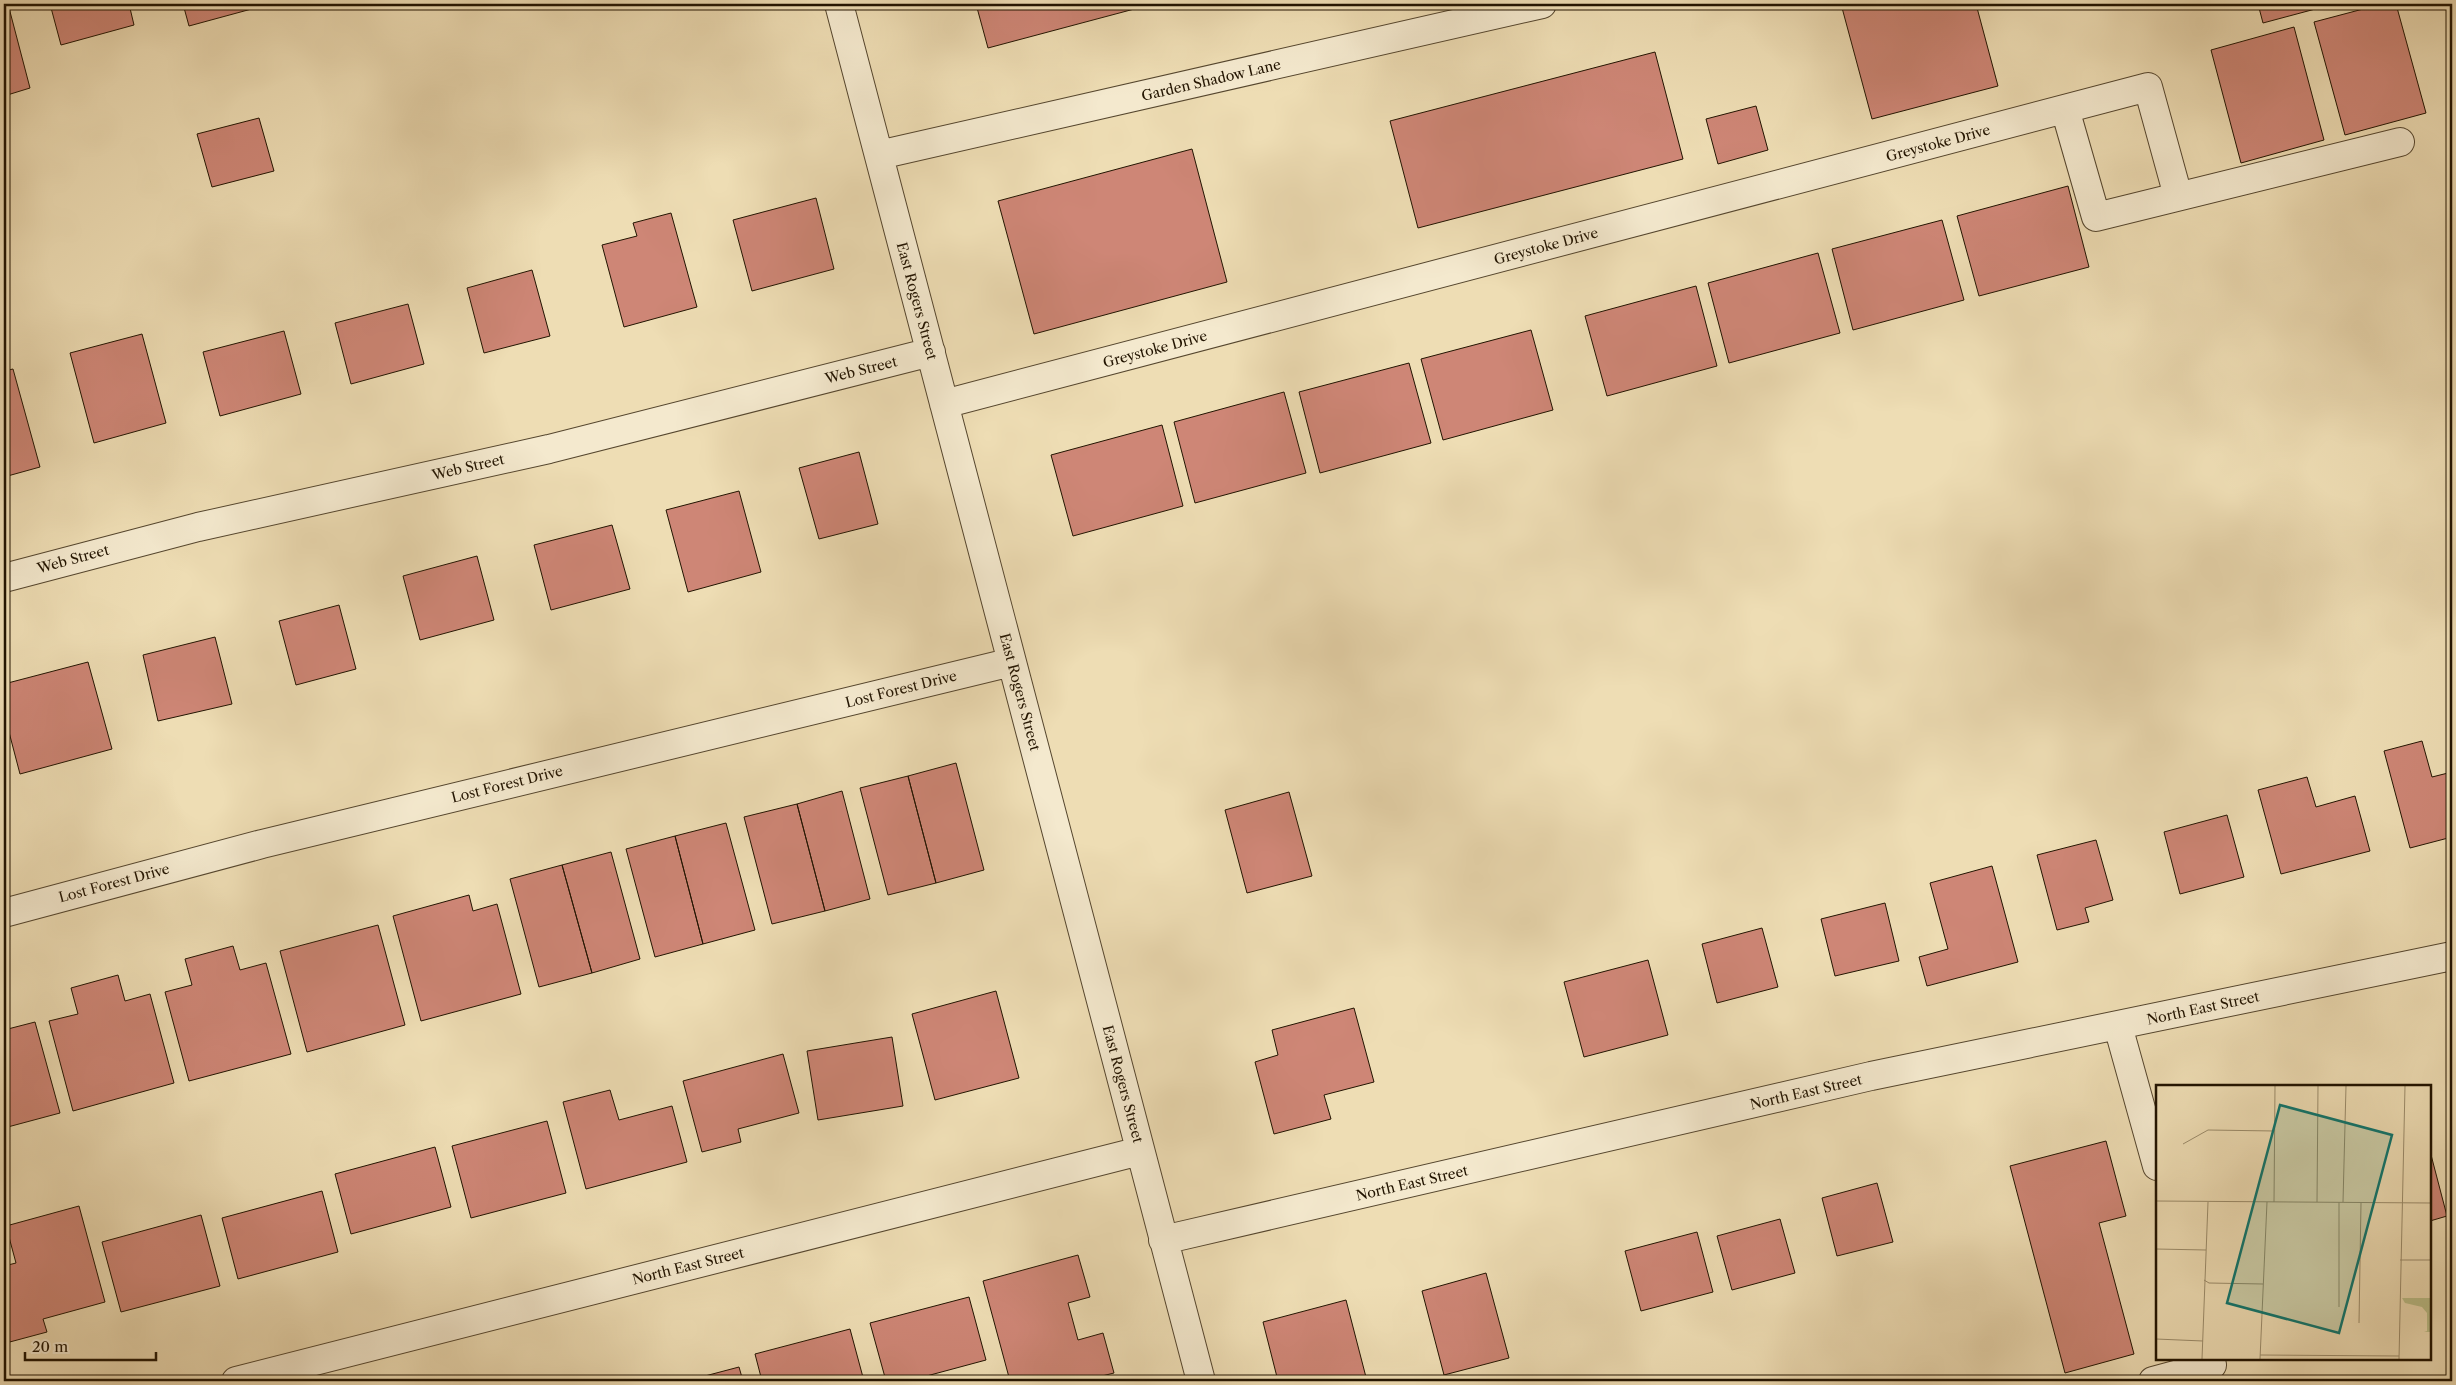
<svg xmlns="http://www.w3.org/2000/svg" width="2456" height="1385" font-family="'Libre Caslon Text',serif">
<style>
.building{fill:#ce8676;stroke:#221401}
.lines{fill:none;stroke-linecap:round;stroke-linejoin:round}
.minor-casing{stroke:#55462e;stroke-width:30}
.minor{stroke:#f4e9ce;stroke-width:28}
.labels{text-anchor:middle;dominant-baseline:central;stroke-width:5;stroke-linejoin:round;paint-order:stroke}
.street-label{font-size:14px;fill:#221401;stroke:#f4e9ce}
.inset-road{fill:none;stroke:#9c8d6c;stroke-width:1}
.view{fill:#0f766e;fill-opacity:0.15;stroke:#0f766e;stroke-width:2.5}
.inset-edge{fill:none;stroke:#221401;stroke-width:2.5}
</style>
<rect width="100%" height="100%" fill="#eeddb4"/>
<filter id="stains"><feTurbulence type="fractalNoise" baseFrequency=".004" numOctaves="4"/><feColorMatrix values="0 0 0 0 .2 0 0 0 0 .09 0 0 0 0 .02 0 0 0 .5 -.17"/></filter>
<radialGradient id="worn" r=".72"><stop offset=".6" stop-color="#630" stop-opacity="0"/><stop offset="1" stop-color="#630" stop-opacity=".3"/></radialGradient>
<path class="building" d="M4,4H8L30,88L4,96Z
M50,4H129L134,25L61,45Z
M183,4H270L189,26Z
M976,4H1153L988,48Z
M1841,4H1976L1998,86L1872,119Z
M2258,4H2334L2263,23Z
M2382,4H2396L2426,113L2345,135L2314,22Z
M2294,27L2324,140L2241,163L2211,50Z
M1655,52L1683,159L1418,228L1390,121Z
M1756,106L1768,150L1718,164L1706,119Z
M259,118L274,171L212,187L197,134Z
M1192,149L1227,282L1034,334L998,201Z
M2068,186L2089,267L1979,296L1957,216Z
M816,198L834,269L752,291L733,220Z
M671,213L697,307L624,327L602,245L637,236L633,223Z
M1942,220L1964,300L1853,330L1832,249Z
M1818,253L1840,333L1729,363L1708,283Z
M532,270L550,336L484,353L467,288Z
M1696,286L1717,366L1607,396L1585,316Z
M408,304L424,364L351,384L335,323Z
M1531,330L1553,410L1443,440L1421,359Z
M284,331L301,394L220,416L203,352Z
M142,334L166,423L94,443L70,353Z
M1409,363L1431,443L1320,473L1299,392Z
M13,369L40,467L4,477V371Z
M1284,392L1306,473L1195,503L1174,422Z
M1162,425L1183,506L1073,536L1051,455Z
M859,452L878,524L819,539L799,468Z
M739,491L761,572L688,592L666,510Z
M612,525L630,589L551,610L534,545Z
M477,556L494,620L420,640L403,576Z
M339,605L356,669L296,685L279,621Z
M215,637L232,704L158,721L143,655Z
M88,662L112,749L20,774L4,713V684Z
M2422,741L2432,777L2452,772V837L2410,848L2384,751Z
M956,763L984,870L936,883L908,776Z
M908,776L936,883L888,895L860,788Z
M2307,777L2316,807L2355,796L2370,851L2281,874L2258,790Z
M842,791L870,899L825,911L797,804Z
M1289,792L1312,876L1247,893L1225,810Z
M797,804L825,911L772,924L744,817Z
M2227,815L2244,877L2180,894L2164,832Z
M726,823L755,930L703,944L675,836Z
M675,836L703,944L655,957L626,849Z
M2096,840L2113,900L2085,908L2089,922L2057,930L2037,855Z
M611,852L640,959L592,973L562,865Z
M562,865L592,973L539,987L510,879Z
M1992,866L2018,962L1927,986L1919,957L1948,949L1930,883Z
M469,895L473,911L497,904L521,994L421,1021L393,916Z
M1885,903L1899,961L1835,976L1821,919Z
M378,925L405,1025L307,1052L280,951Z
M1762,928L1778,987L1717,1003L1702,944Z
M233,946L240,970L266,963L291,1054L189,1081L165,992L192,985L185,959Z
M1648,960L1668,1035L1584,1057L1564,982Z
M118,975L125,1001L150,994L174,1083L73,1111L49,1021L78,1014L71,988Z
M996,991L1019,1078L935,1100L912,1014Z
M1354,1008L1374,1082L1324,1095L1331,1119L1274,1134L1255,1062L1278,1055L1272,1030Z
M35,1022L60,1113L4,1128V1030Z
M892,1037L903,1106L818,1120L807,1051Z
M783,1054L799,1113L738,1129L741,1142L702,1152L683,1081Z
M610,1090L619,1120L672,1106L687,1162L586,1189L563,1102Z
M547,1121L566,1193L471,1218L452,1146Z
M2106,1141L2126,1216L2099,1223L2134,1354L2065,1373L2010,1166Z
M435,1147L451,1207L351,1234L335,1174Z
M2430,1151L2447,1216L2430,1221Z
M1877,1183L1893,1242L1837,1256L1822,1198Z
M322,1191L338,1252L238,1279L222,1218Z
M79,1206L105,1302L43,1319L47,1332L6,1343L4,1336V1266L16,1263L6,1226Z
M201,1215L220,1286L121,1312L102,1242Z
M1780,1219L1795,1273L1732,1290L1717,1236Z
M1697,1232L1713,1292L1641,1311L1625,1251Z
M1078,1255L1090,1297L1068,1303L1078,1340L1103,1333L1114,1373L1082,1381H1010L983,1281Z
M1486,1273L1509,1358L1444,1375L1422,1291Z
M969,1297L986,1360L908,1381H886L870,1323Z
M1346,1300L1367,1381H1278L1263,1322Z
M850,1329L864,1381H762L755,1354Z
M739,1367L743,1381H686Z"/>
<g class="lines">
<defs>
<path id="minor" d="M839,4L1201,1381
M2065,109L2096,217L2400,142
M879,155L1542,4
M944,404L2148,87L2178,196
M4,578L198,527L549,449L931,352
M4,913L262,844L1012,662
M2118,1026L2157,1166
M1163,1240L1871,1076L2452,956
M236,1381L1140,1151
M2153,1381L2212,1365"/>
</defs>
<use href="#minor" class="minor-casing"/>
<use href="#minor" class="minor"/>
</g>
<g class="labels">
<g class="street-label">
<text transform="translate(1211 80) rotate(-13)">Garden Shadow Lane</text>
<text transform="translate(1938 143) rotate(-15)">Greystoke Drive</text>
<text transform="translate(1546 246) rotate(-15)">Greystoke Drive</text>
<text transform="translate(917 301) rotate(75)">East Rogers Street</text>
<text transform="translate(1155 349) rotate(-15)">Greystoke Drive</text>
<text transform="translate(861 370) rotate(-14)">Web Street</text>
<text transform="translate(468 467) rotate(-13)">Web Street</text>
<text transform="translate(73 559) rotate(-15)">Web Street</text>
<text transform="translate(901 689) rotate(-14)">Lost Forest Drive</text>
<text transform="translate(1020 692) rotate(75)">East Rogers Street</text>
<text transform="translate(507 784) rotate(-14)">Lost Forest Drive</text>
<text transform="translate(114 883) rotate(-15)">Lost Forest Drive</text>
<text transform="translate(2203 1008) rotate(-12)">North East Street</text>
<text transform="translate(1123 1084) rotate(75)">East Rogers Street</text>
<text transform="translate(1806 1092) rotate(-13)">North East Street</text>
<text transform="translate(1412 1183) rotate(-13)">North East Street</text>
<text transform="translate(688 1266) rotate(-14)">North East Street</text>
</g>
</g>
<g transform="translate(2156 1085)">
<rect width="275" height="275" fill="#eeddb4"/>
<path d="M246,213H275V247H268L271,246V228L266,222L249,218Z" fill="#bcc08a"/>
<path class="inset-road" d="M27,59L52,45L119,46M0,116L275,118M118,117L119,1M161,117L162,1M187,117L190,1M0,164L50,165M244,175H275M48,195L53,198L107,199M183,222V117M203,238L205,118M0,254L47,256M104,270L243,271M46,274L52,117M104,274L111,117M243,274L249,1"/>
<path class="view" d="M124,20L236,50L183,248L71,218Z"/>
<rect width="275" height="275" class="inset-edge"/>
</g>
<rect width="2456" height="1385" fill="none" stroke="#eeddb4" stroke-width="20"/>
<rect x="5" y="5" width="2446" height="1375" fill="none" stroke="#221401" stroke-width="2.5"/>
<rect x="10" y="10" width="2436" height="1365" fill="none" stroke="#221401"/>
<path d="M25 1352v8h131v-8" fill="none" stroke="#221401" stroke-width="2.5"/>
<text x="32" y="1352" font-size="15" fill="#221401" stroke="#f4e9ce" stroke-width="4" paint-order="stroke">20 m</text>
<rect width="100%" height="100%" filter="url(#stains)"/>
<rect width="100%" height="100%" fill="url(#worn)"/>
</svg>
